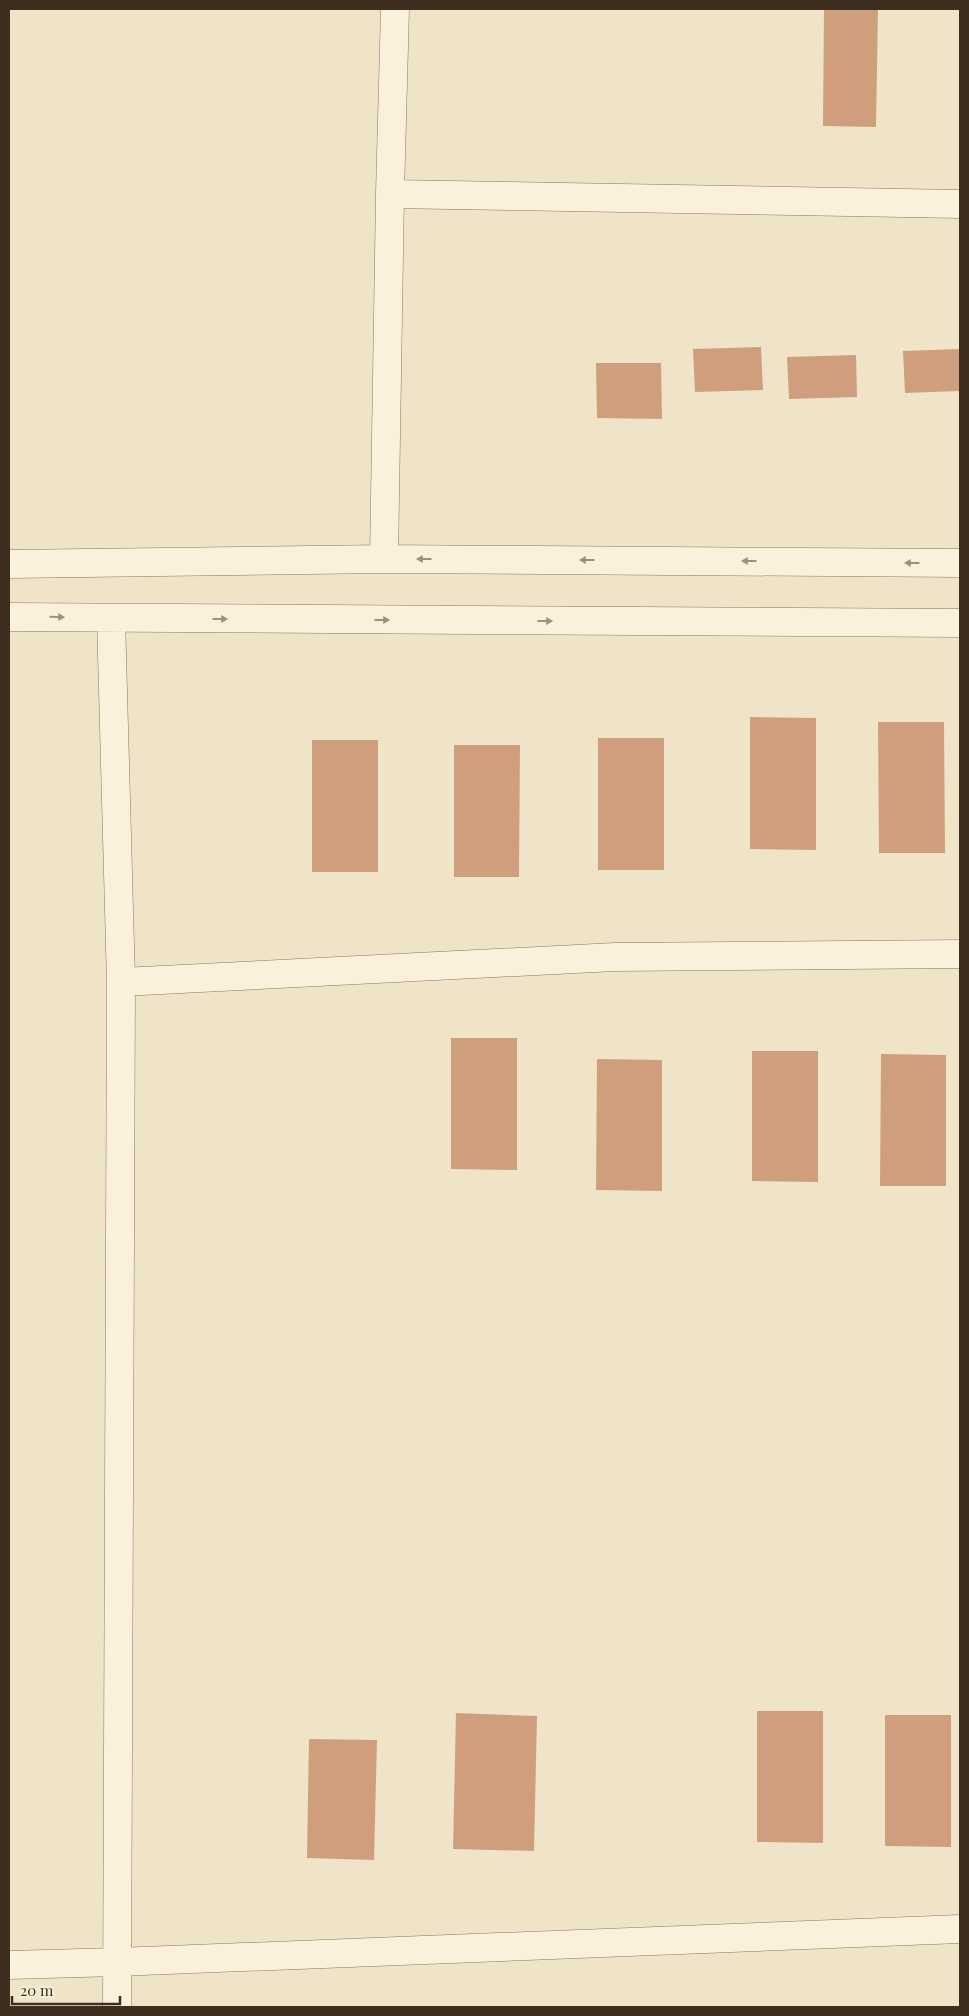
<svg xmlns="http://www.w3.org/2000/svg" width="969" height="2016" font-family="'Playfair Display',serif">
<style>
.building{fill:#cf9f7d}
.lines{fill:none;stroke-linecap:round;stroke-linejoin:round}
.minor-casing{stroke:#8d765c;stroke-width:29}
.minor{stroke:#faf1dc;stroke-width:28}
.oneway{fill:#9c907e}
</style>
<rect width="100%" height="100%" fill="#f0e4c8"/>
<path class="building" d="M824,9H878L876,127L823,126Z
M761,347L763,390L695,392L693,349Z
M960,349V391L905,393L903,351Z
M856,355L857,397L789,399L787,357Z
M596,363H661L662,419L597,418Z
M750,717L816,718V850L750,849Z
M878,722H944L945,853H879Z
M598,738H664V870H598Z
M312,740H378V872H312Z
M454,745H520L519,877H454Z
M451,1038H517V1170L451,1169Z
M752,1051H818V1182L752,1181Z
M881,1054L946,1055V1186H880Z
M597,1059L662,1060V1191L596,1190Z
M757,1711H823V1843L757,1842Z
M456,1713L537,1716L534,1851L453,1849Z
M885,1715H951V1847L885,1846Z
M309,1739L377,1740L374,1860L307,1858Z"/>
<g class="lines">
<defs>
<path id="minor" d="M390,194L960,204
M384,559L390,194L395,9
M9,564L384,559L960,563
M9,617L960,623
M111,618L121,982L117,2007
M121,982L615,957L960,954
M9,1965L117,1962L960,1929"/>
</defs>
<use href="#minor" class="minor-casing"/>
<use href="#minor" class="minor"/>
</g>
<defs><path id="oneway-solid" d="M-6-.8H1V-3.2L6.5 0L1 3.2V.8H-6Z" transform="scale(1.25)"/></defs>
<g class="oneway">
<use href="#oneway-solid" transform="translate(424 559) rotate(-180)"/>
<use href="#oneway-solid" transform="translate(587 560) rotate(-180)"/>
<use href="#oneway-solid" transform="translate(749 561) rotate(-180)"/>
<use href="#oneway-solid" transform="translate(912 563) rotate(-180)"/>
<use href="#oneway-solid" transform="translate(57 617) rotate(1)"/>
<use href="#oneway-solid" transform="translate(220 619)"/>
<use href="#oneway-solid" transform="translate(382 620)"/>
<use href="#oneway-solid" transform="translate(545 621)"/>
</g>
<rect width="969" height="2016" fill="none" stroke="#3d2e20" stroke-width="20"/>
<path d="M12 1996v8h108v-8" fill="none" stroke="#3d2e20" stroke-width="2.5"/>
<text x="20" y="1996" font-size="15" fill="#3d2e20" stroke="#f7eed8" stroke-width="4" paint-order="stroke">20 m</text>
</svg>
